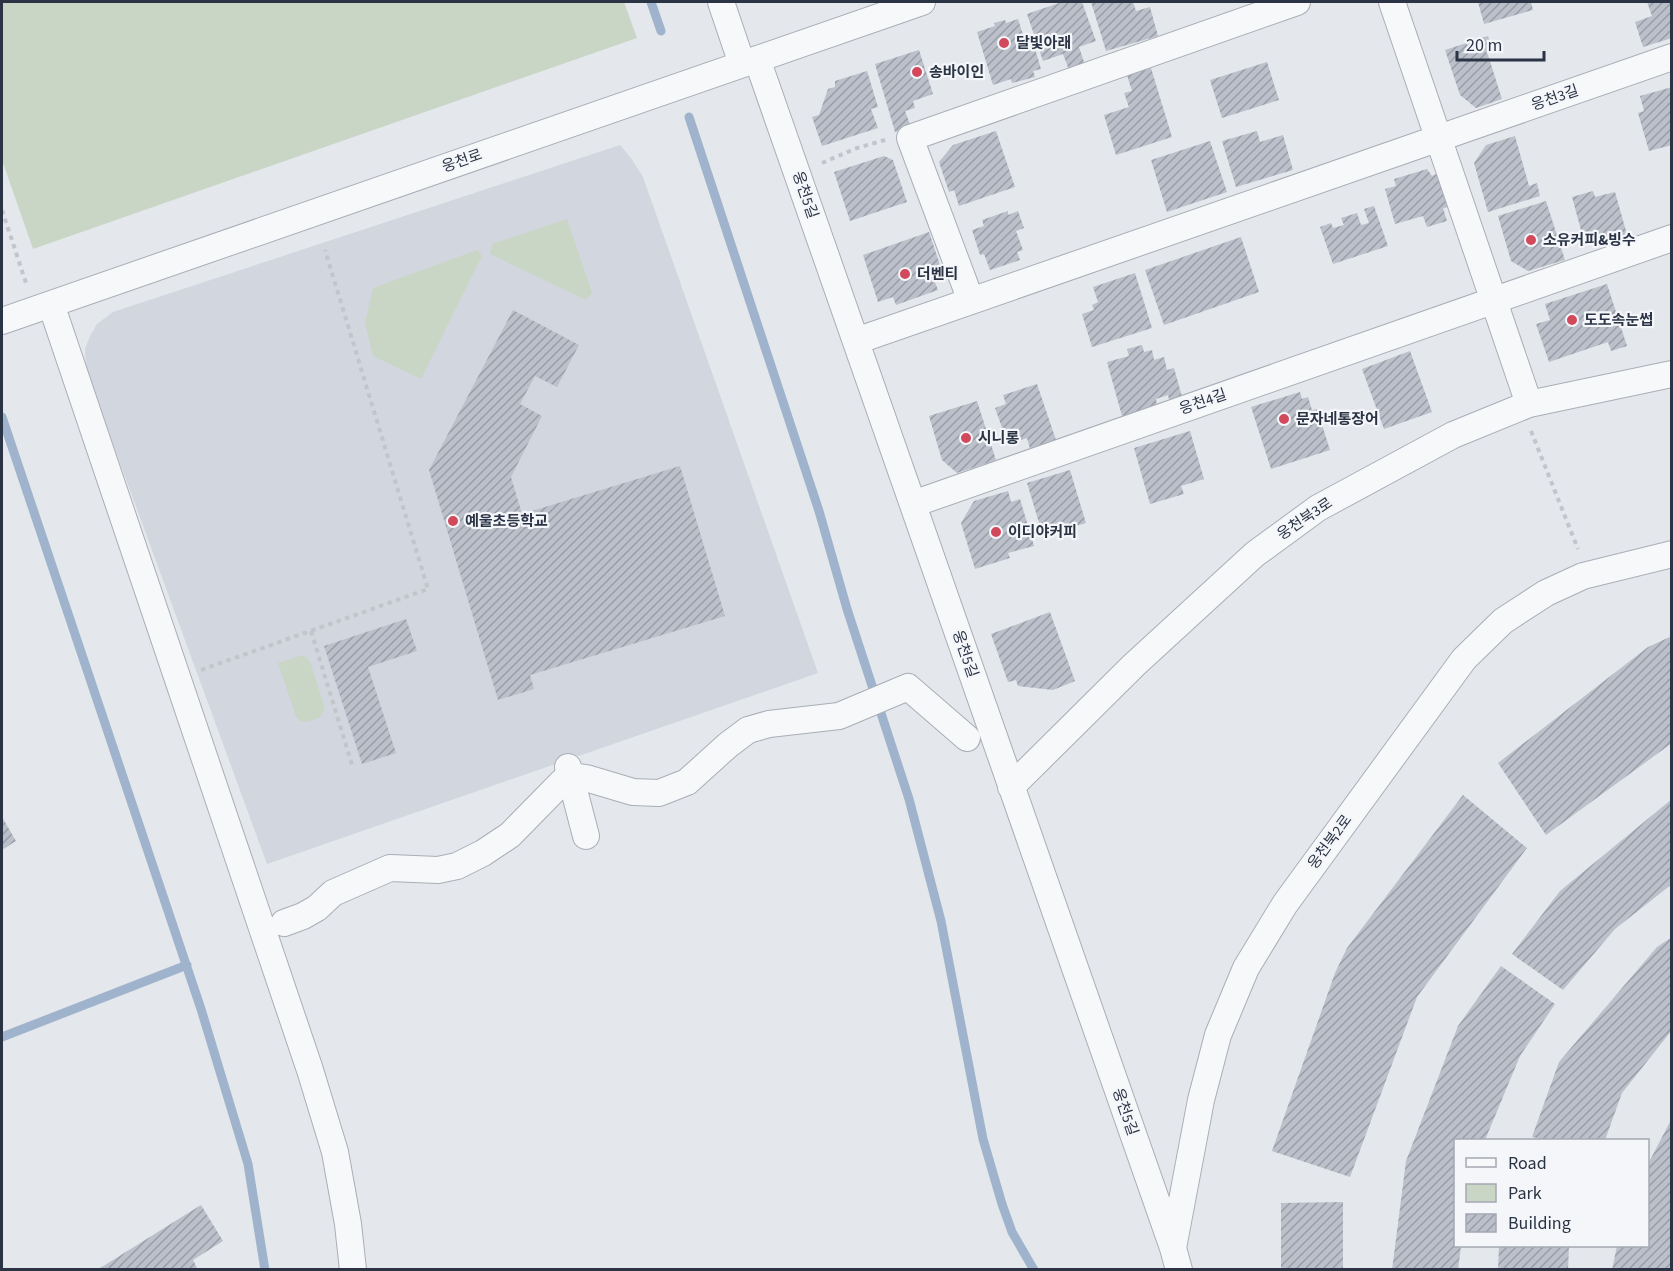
<svg xmlns="http://www.w3.org/2000/svg" width="1673" height="1271" font-family="'Source Sans 3','Noto Sans KR',sans-serif">
<style>
.built{fill:#d2d6de}
.green{fill:#c9d6c5}
.lines{fill:none;stroke-linecap:round;stroke-linejoin:round}
.stream{stroke:#9fb4cc;stroke-width:9}
.building{fill:url(#building-hatch)}
.street-casing{stroke:#a9aeb7;stroke-width:28}
.path{stroke:#c2c5cb;stroke-width:4;stroke-dasharray:4.5 4.5;stroke-linecap:butt}
.street{stroke:#f7f8fa;stroke-width:26}
.poi-dot{fill:#d1495b;stroke:#f4f6f9;stroke-width:2}
.labels{text-anchor:middle;dominant-baseline:central;stroke-width:4.5;stroke-linejoin:round;paint-order:stroke}
.poi-label{font-size:15px;font-weight:bold;fill:#2b3445;stroke:#f4f6f9;text-anchor:start}
.street-label{font-size:15px;fill:#2b3445;stroke:#f4f6f9}
</style>
<defs>
<pattern id="building-hatch" width="6" height="6" patternUnits="userSpaceOnUse" patternTransform="scale(1.5)"><rect width="6" height="6" fill="#bbc0ca"/><path d="M-1 1l2-2M0 6l6-6M5 7l2-2" fill="none" stroke="#989da6"/></pattern>
</defs>
<rect width="100%" height="100%" fill="#e4e7ec"/>
<path class="built" d="M620,145L631,158L643,177L818,673L267,864L86,370L85,349L90,336L97,324L113,312Z"/>
<path class="green" d="M2,2H624L637,38L33,249L2,160Z
M567,219L592,293L586,300L490,254L492,244Z
M477,250L482,256L421,379L373,356L365,323L373,288Z
M303,655L310,661L325,709L320,717C311,721 302,726 296,716L278,663Z"/>
<g class="lines">
<path class="stream" d="M651,2L661,31
M689,117L819,511L847,609L909,799L941,921L983,1139L1002,1204L1012,1232L1034,1270
M2,417L201,1009L248,1164L265,1270
M2,1037L187,965"/>
</g>
<path class="building" d="M1062,2H1082L1096,41L1079,47L1085,65L1069,70L1063,54L1043,61L1027,14Z
M1091,2H1133L1136,11L1150,7L1158,36L1106,51Z
M1478,2H1531L1533,10L1484,24Z
M1647,2H1672V38L1643,47L1635,22L1652,16Z
M1018,19L1026,44L1033,42L1041,69L1033,71L1035,77L1012,83L1011,79L993,85L977,32L995,26L994,23L1005,20L1006,23Z
M1488,36L1493,51L1487,52L1502,99L1476,108L1460,95L1445,50Z
M919,50L933,94L913,101L915,108L905,111L911,127L895,132L875,64Z
M1267,62L1279,100L1222,118L1210,80Z
M1151,68L1172,137L1116,155L1104,115L1129,107L1124,93L1132,91L1127,75Z
M867,71L878,107L871,109L878,128L822,146L812,117L819,115L828,89L835,87V81Z
M1672,87V145L1649,151L1638,113L1644,111L1640,96Z
M996,131L1015,187L959,206L954,190L949,192L939,162L953,145Z
M1257,131L1260,142L1283,135L1293,170L1236,187L1222,141Z
M1515,136L1529,186L1537,183L1540,196L1488,212L1474,163L1486,145Z
M1210,141L1227,192L1167,212L1151,160Z
M884,156L893,160L907,202L850,221L834,172Z
M1427,169L1432,176L1438,173L1449,207L1443,208L1447,221L1427,227L1423,216L1395,224L1385,189L1396,186L1394,179Z
M1593,191L1595,197L1615,192L1628,238L1599,246L1597,242L1585,245L1572,197Z
M1546,201L1565,260L1528,271L1511,261L1498,216Z
M1374,206L1388,246L1333,264L1320,227L1331,223L1333,228L1344,225L1341,218L1357,213L1361,225L1369,223L1364,209Z
M1008,211V215L1018,211L1024,228L1016,231L1023,250L1017,252L1020,260L990,270L984,254L980,255L972,230L984,226L982,220Z
M929,232L941,268L931,272L938,290L896,305L893,297L878,302L863,255Z
M1241,237L1259,292L1164,325L1145,270Z
M1135,273L1152,328L1092,347L1082,314L1094,310L1092,305L1098,302L1093,287Z
M1607,284L1627,346L1611,351L1608,342L1549,362L1536,324L1550,320L1545,304Z
M513,310L579,345L557,387L535,376L520,404L542,416L511,477L522,514L680,466L725,616L530,675L534,689L498,700L429,470Z
M1142,345L1144,352L1152,350L1154,360L1164,357L1167,370L1174,368L1183,400L1170,404L1168,395L1156,399L1157,406L1122,416L1107,362L1129,356L1127,349Z
M1410,351L1432,412L1384,429L1362,369Z
M1037,384L1056,440L1030,449L1027,438L1016,442L1013,433L1005,436L995,408L1006,404L1003,395Z
M1300,392L1302,399L1308,397L1312,410L1317,409L1330,450L1271,469L1251,407Z
M977,401L996,460L957,473L942,460L929,416Z
M1190,431L1204,479L1181,486L1184,494L1150,504L1134,448Z
M1070,470L1086,523L1043,536L1027,483Z
M1008,491L1011,502L1020,499L1034,546L1008,553L1010,558L975,569L961,523L974,501Z
M1050,612L1075,681L1053,690L1018,686L1016,680L1008,682L991,634Z
M406,619L417,651L368,667L396,753L362,764L324,646Z
M1672,636V743L1546,835L1498,763L1648,647Z
M1463,795L1527,848L1417,997L1350,1177L1272,1151L1335,973L1347,948Z
M1672,799V884L1615,929L1563,990L1512,954L1560,891Z
M2,817L16,841L2,850Z
M1672,937V1030L1622,1093L1605,1140H1546L1532,1137L1559,1062L1657,947Z
M1501,966L1555,1004L1520,1056L1485,1140H1456V1246H1461L1458,1270H1392L1406,1161L1458,1026Z
M1672,1118V1270H1612L1617,1246H1648V1164Z
M1343,1202V1270H1281V1203Z
M201,1205L223,1241L193,1260L198,1270H97Z
M1499,1246H1569L1568,1270H1498Z"/>
<g class="lines">
<defs>
<path id="street" d="M721,2L742,64
M1392,2L1529,404
M757,59L1173,1248
M971,301L910,138L1297,2
M51,304L310,1070L335,1152L348,1224L353,1270
M2,321L922,2
M856,341L1672,57
M913,504L1672,238
M568,767L586,836
M1011,787L1134,665L1255,554L1318,508L1453,435L1529,404L1672,374
M284,923L303,916L317,908L333,893L390,868L438,870L457,866L483,853L510,835L562,782L579,777L586,778L633,792L659,793L687,782L728,745L748,730L769,724L839,716L908,687L967,738
M1179,1270L1173,1248L1201,1100L1218,1035L1246,968L1285,904L1464,659L1503,621L1546,593L1583,576L1672,554"/>
</defs>
<use href="#street" class="street-casing"/>
<path class="path" d="M822,163L857,148L885,140
M2,210L26,283
M1531,431L1578,549
M311,631L353,768
M201,670L428,589L325,250"/>
<use href="#street" class="street"/>
</g>
<g class="poi-dot">
<circle cx="1004" cy="43" r="6"/>
<circle cx="917" cy="72" r="6"/>
<circle cx="1531" cy="240" r="6"/>
<circle cx="905" cy="274" r="6"/>
<circle cx="1572" cy="320" r="6"/>
<circle cx="1284" cy="419" r="6"/>
<circle cx="966" cy="438" r="6"/>
<circle cx="453" cy="521" r="6"/>
<circle cx="996" cy="532" r="6"/>
</g>
<g class="labels">
<g class="poi-label">
<text x="1016" y="43">달빛아래</text>
<text x="929" y="72">송바이인</text>
<text x="1543" y="240">소유커피&amp;빙수</text>
<text x="917" y="274">더벤티</text>
<text x="1584" y="320">도도속눈썹</text>
<text x="1296" y="419">문자네통장어</text>
<text x="978" y="438">시니롱</text>
<text x="465" y="521">예울초등학교</text>
<text x="1008" y="532">이디야커피</text>
</g>
<g class="street-label">
<text transform="translate(1555 98) rotate(-19)">웅천3길</text>
<text transform="translate(462 161) rotate(-19)">웅천로</text>
<text transform="translate(805 195) rotate(71)">웅천5길</text>
<text transform="translate(1203 402) rotate(-19)">웅천4길</text>
<text transform="translate(1305 519) rotate(-34)">웅천북3로</text>
<text transform="translate(965 654) rotate(71)">웅천5길</text>
<text transform="translate(1330 842) rotate(-54)">웅천북2로</text>
<text transform="translate(1125 1112) rotate(71)">웅천5길</text>
</g>
</g>
<rect width="1673" height="1271" fill="none" stroke="#2b3445" stroke-width="6"/>
<rect x="1454" y="1139" width="195" height="108" fill="#f4f6f9" stroke="#a4a8b1" stroke-width="1.5"/>
<rect x="1466" y="1158" width="30" height="9" fill="#f7f8fa" stroke="#a4a8b1" stroke-width="1.5"/>
<text x="1508" y="1169" font-size="18" fill="#2b3445">Road</text>
<rect x="1466" y="1184" width="30" height="18" fill="#c9d6c5" stroke="#a4a8b1" stroke-width="1.5"/>
<text x="1508" y="1199" font-size="18" fill="#2b3445">Park</text>
<rect x="1466" y="1214" width="30" height="18" fill="url(#building-hatch)" stroke="#a4a8b1" stroke-width="1.5"/>
<text x="1508" y="1229" font-size="18" fill="#2b3445">Building</text>
<path d="M1457 51v9h87v-9" fill="none" stroke="#2b3445" stroke-width="3"/>
<text x="1466" y="51" font-size="18" fill="#2b3445" stroke="#f4f6f9" stroke-width="4.5" paint-order="stroke">20 m</text>
</svg>
